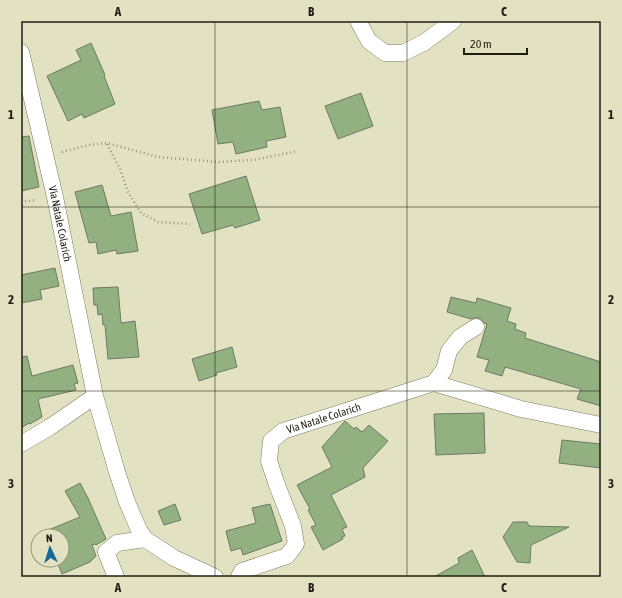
<svg xmlns="http://www.w3.org/2000/svg" width="622" height="598" font-family="'Asap Condensed',sans-serif">
<style>
.building{fill:#93b081;stroke:#6c7b62}
.lines{fill:none;stroke-linecap:round;stroke-linejoin:round}
.street-casing{stroke:#7d7d60;stroke-width:17}
.path{stroke:#95947d;stroke-width:2.5;stroke-dasharray:1 3;stroke-linecap:butt}
.street{stroke:#fff;stroke-width:16}
.grid{fill:none;stroke:#1f1e13;stroke-width:1;stroke-opacity:0.55}
.labels{text-anchor:middle;dominant-baseline:central;stroke-width:3.5;stroke-linejoin:round;paint-order:stroke}
.street-label{font-size:11px;fill:#1f1e13;stroke:#e2e2c2}
.neatline{fill:none;stroke:#1f1e13;stroke-width:1.5}
.grid-label{font-size:13px;text-anchor:middle;font-weight:bold;fill:#1f1e13}
</style>
<rect width="100%" height="100%" fill="#e2e2c2"/>
<path class="building" d="M91,43L105,75L104,76L115,104L84,118L82,114L68,121L47,76L81,60L76,50Z
M361,93L373,126L338,139L325,106Z
M259,101L262,110L280,107L286,137L266,141L267,147L236,154L233,142L218,144L212,110Z
M29,136L39,187L21,191V137Z
M246,176L260,220L235,228L233,225L202,234L189,194Z
M102,185L111,216L131,212L138,251L117,254L116,250L98,254L96,242L89,243L75,192Z
M55,268L59,286L40,290L42,299L21,303V275Z
M118,287L121,323L135,321L139,357L108,359L105,325H103L102,314L98,315L97,305H94L93,288Z
M451,297L476,303L477,298L511,308L507,321L516,324L515,329L526,333L525,338L601,362V406L577,399L581,389L505,367L502,376L485,371L489,360L477,357L487,324L484,323L480,318H475L471,319L447,312Z
M232,347L237,367L216,373L217,375L199,381L192,359Z
M27,356L32,376L73,365L78,383L74,384L76,390L38,399L42,417L30,424L29,423L21,428V357Z
M484,413L485,453L436,455L434,414Z
M345,421L354,429L356,427L362,432L369,425L388,441L363,468L365,477L331,495L347,527L342,529L345,536L342,537L343,539L323,550L311,527L316,525L308,510L310,509L297,485L332,467L322,447Z
M562,440L601,444V468L559,463Z
M80,483L88,498L106,539L96,545L95,544L92,545L96,556L90,562L62,574L58,564L54,565L52,560H62V536H42L41,533L80,517L65,491Z
M175,504L181,520L164,525L158,511Z
M270,504L282,541L243,555L241,548L231,551L226,531L256,523L252,508Z
M513,522H527L529,526L569,527L531,545L530,563L517,562L503,537Z
M472,550L485,577H434L459,563L458,558Z"/>
<g class="lines">
<defs>
<g id="street">
<path d="M358,21L369,41L385,53H403L425,42L453,21"/>
<path id="s1" d="M21,52L55,197L95,396L117,472L127,502L139,530L145,539L174,558L215,577"/>
<path d="M434,383L521,409L601,425"/>
<path d="M21,444L50,427L95,396"/>
<path d="M116,577L106,552L117,543L145,539"/>
<path id="s2" d="M239,577L242,571L287,556L296,544L293,526L277,485L269,461L271,441L283,431L434,383L444,370L449,351L460,337L476,327"/>
</g>
</defs>
<use href="#street" class="street-casing"/>
<path class="path" d="M107,144L120,169L128,192L141,213L158,222L190,224
M62,152L89,145L107,143L158,157L219,162L253,160L297,151
M21,202L37,200"/>
<use href="#street" class="street"/>
</g>
<path class="grid" d="M215,21V577M407,21V577M21,207H601M21,391H601"/>
<g class="labels">
<g class="street-label">
<text stroke="none"><textPath href="#s1" startOffset="176">Via Natale Colarich</textPath></text>
<text stroke="none"><textPath href="#s2" startOffset="235">Via Natale Colarich</textPath></text>
</g>
</g>
<rect width="622" height="598" fill="none" stroke="#e2e2c2" stroke-width="44"/>
<g transform="translate(50 548) rotate(356)"><circle r="19" fill="#e2e2c2" stroke="#94947c"/>
<path d="M0-3L7 15L0 10L-7 15Z" fill="#146a9b"/>
<text y="-6" font-size="11" font-weight="bold" text-anchor="middle" fill="#1f1e13">N</text>
</g>
<path d="M464 48v6h63v-6" fill="none" stroke="#1f1e13" stroke-width="2"/>
<text x="470" y="48" font-size="12" fill="#1f1e13" stroke="#e2e2c2" stroke-width="3" paint-order="stroke">20 m</text>
<rect x="22" y="22" width="578" height="554" class="neatline"/>
<g class="grid-label">
<text x="118" y="16">A</text>
<text x="311" y="16">B</text>
<text x="504" y="16">C</text>
<text x="11" y="119">1</text>
<text x="611" y="119">1</text>
<text x="11" y="304">2</text>
<text x="611" y="304">2</text>
<text x="11" y="488">3</text>
<text x="611" y="488">3</text>
<text x="118" y="592">A</text>
<text x="311" y="592">B</text>
<text x="504" y="592">C</text>
</g>
</svg>
